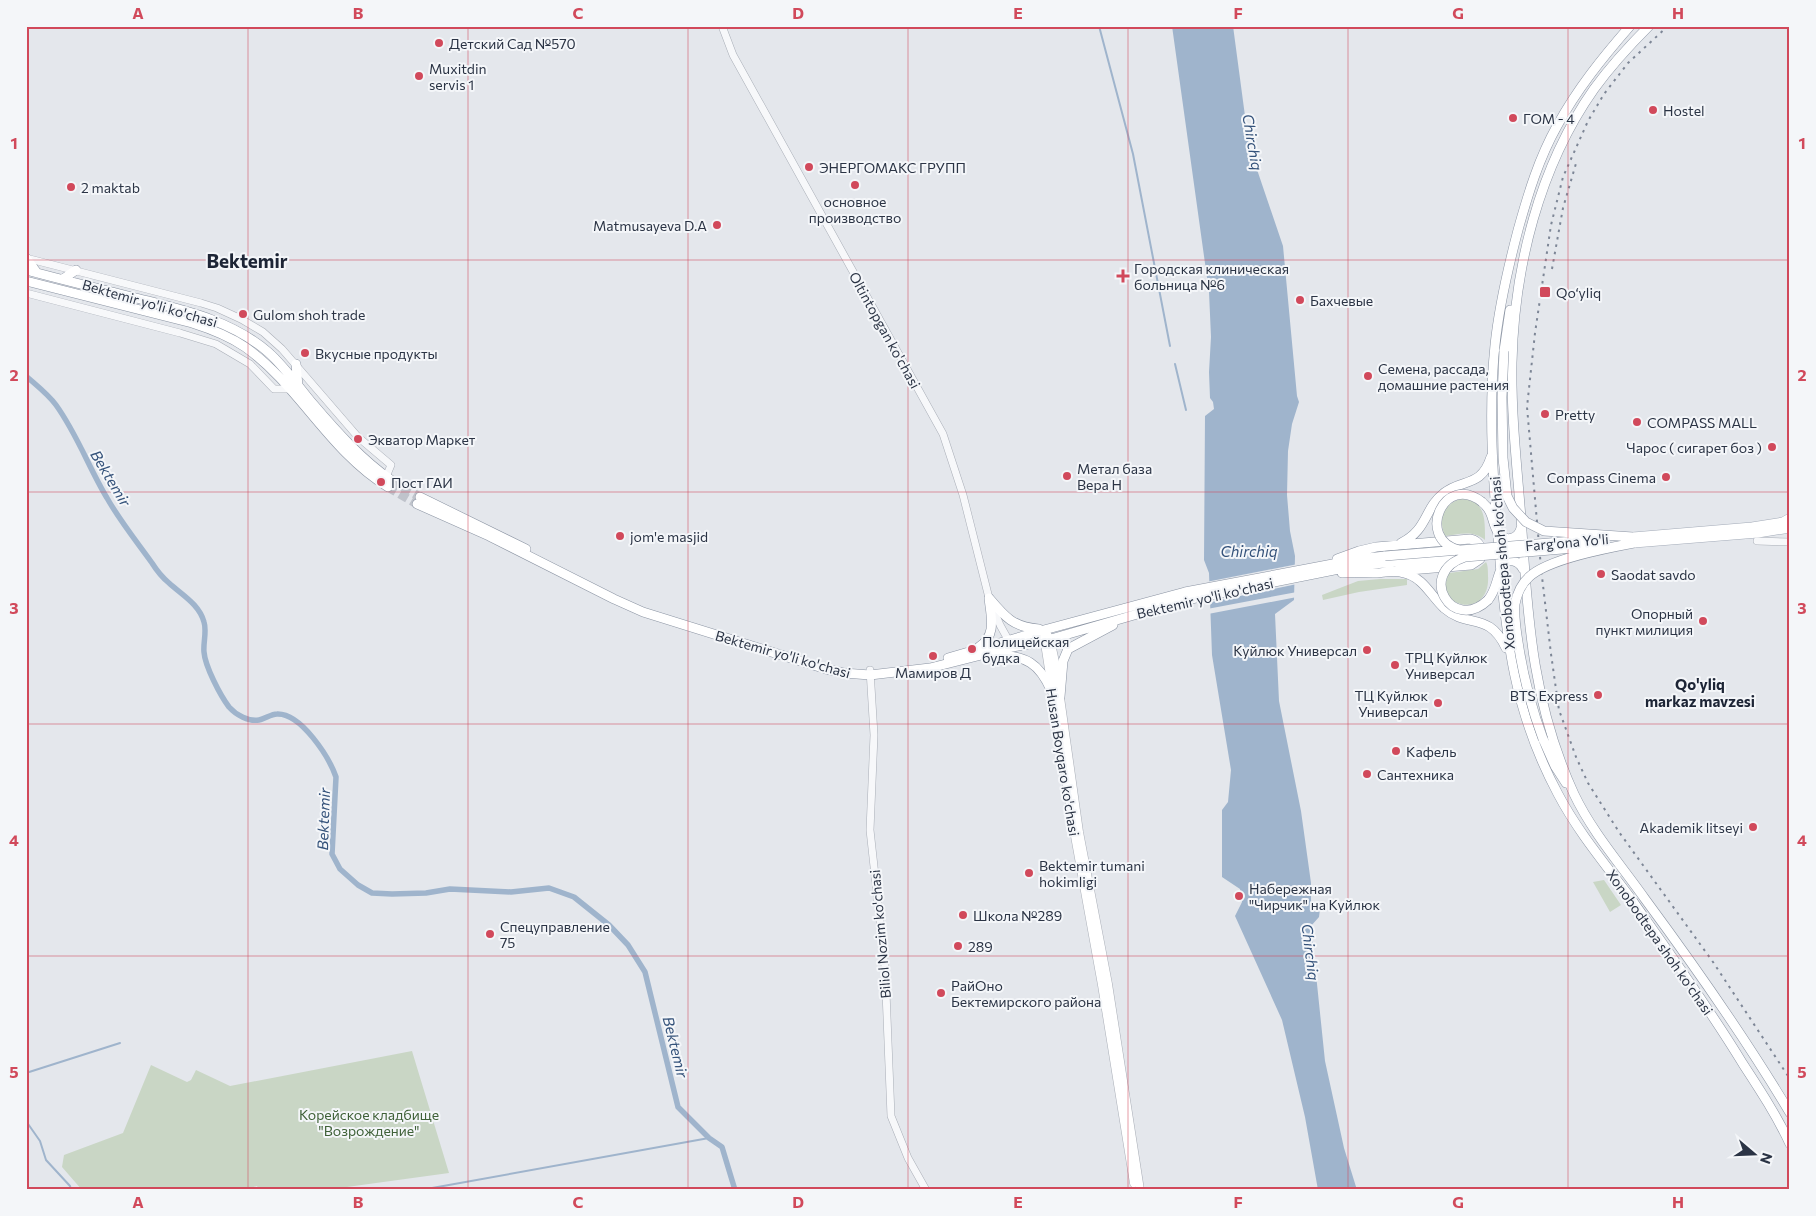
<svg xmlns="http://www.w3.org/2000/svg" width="1816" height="1216" font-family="Commissioner,sans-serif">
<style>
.green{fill:#c9d6c5}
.water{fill:#9fb4cc}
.pier{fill:#e4e7ec}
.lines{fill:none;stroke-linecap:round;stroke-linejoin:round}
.stream{stroke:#9fb4cc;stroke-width:2}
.canal{stroke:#9fb4cc;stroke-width:5.5}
.trunk-tunnel{stroke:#bfc3cb;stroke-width:9;stroke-dasharray:9 4.5;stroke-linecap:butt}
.tertiary-casing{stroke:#a9aeb7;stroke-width:8}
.secondary-casing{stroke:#a9aeb7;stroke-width:9}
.primary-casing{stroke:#a3abb8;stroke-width:10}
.trunk-casing{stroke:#8b94a3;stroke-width:10}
.tertiary{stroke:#f7f8fa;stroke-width:7}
.secondary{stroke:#fff;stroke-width:8}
.primary{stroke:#fff;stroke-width:9}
.trunk{stroke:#fff;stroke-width:9}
.rail{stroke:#7d8696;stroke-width:2;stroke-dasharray:2.5 5;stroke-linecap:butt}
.trunk-bridge-casing{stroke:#8b94a3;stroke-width:10;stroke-linecap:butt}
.trunk-bridge{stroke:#fff;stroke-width:9}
.grid{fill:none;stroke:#d1495b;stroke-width:1;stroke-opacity:0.55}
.poi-dot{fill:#d1495b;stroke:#f4f6f9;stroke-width:2}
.labels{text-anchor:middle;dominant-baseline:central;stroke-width:4;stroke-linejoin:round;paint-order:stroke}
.poi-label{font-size:14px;fill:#2b3445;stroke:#f4f6f9;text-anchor:start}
.street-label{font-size:14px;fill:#2b3445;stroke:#f4f6f9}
.park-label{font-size:14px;fill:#3f6138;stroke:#f4f6f9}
.water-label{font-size:15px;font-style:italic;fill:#34527a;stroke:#f4f6f9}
.neighbourhood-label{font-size:15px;font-weight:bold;fill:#1d2536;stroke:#f4f6f9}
.district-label{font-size:19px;font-weight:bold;fill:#1d2536;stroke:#f4f6f9}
.neatline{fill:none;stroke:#d1495b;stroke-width:2}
.grid-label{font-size:16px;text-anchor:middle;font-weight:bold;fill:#d1495b}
</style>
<rect width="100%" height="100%" fill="#e4e7ec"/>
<path class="green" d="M1460,499C1486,499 1485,520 1485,540C1474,530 1459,534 1445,536C1438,520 1443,505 1460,499Z
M1486,562C1488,565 1488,571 1488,576C1491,620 1432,609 1449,573L1478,569Z
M1380,579H1407V585L1359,592L1323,600L1322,595L1358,581Z
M1604,880L1621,905L1610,912L1593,882Z
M412,1051L449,1173L325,1190H259L257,1186L244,1190H82L62,1167L64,1155L123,1133L151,1065L187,1082L191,1080L196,1070L230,1086Z"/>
<path class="water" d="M1172,26H1233L1249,146L1283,246L1297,396L1299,402L1292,424L1288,451L1287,495L1290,531L1295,556L1294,600L1275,614L1279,701L1301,811L1311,883V901L1320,909L1319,917L1311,926L1325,1061L1344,1148L1357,1190H1318L1305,1117L1282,1020L1235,916L1242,902L1240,889L1222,877V810L1228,802L1231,770L1212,655L1209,573L1204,560L1205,416L1214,409L1213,402L1210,398L1209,372L1211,337L1209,292Z"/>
<path class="pier" d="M1298,564L1297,584L1207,603L1206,582Z
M1297,592V597L1208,614L1207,609Z"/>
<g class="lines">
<path class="stream" d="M1099,26L1133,154L1170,346
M1175,364L1186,410
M26,1073L120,1043
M26,1121L40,1141L46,1160L70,1186L71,1190
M421,1190L709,1138"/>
<path class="canal" d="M26,376C36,385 48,394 56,405C77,434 89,468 107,498C120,521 137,542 152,563C157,571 163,578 169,583C182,595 199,604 204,622C207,631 203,643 204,652C205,666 220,695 229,707C236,715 249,722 259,720C265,719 271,714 277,714C301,713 329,757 336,777L332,854L340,869L358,885L372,893L392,894L426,893L450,889L511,892L549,888L574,897L609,925L628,945L645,972L678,1107L709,1138L722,1147L735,1190"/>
<path class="trunk-tunnel" d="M391,480L420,497
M388,487L417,504"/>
<defs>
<path id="tertiary" d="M722,26L733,55L943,434L963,495L989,598L1000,625L1010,643
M26,258L201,303L217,308L241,319L263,332L282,349L358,437L391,465L386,477
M26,293L180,333L216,344L250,364L274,389H289
M1757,541L1790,542
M870,670L874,735L870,830L885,967L891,1116L908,1158L926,1190"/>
<path id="secondary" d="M1044,630L1050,639L1055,662L1079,832L1108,984L1140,1190
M1044,637L1075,836L1102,985L1134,1183"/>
<path id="primary" d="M1633,537L1752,527L1783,522L1790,518
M1634,543L1758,533L1790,528"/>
<path id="trunk" d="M1630,26C1603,57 1577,89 1557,126C1539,158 1528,194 1518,230C1508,268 1499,306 1495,345C1488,413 1493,481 1499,549C1506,639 1514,712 1558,794C1578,832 1606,865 1632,900C1670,954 1709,1008 1743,1064C1760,1090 1777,1116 1790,1144
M1649,26C1629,46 1610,67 1594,89C1539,167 1514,268 1512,363C1511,419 1518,475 1522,531C1528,625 1534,707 1574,794C1592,832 1621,865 1645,899C1696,968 1746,1039 1790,1113
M26,258L37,273
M26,270C63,280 100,289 136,298C183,310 231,320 268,352C285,367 298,386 313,404C336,431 362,460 391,480
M63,279L76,270
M26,281L192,323C211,329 229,336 245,347C299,385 329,451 388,487
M1504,351L1510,310
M296,364L298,386
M420,497L526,549
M1482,502C1495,513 1491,523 1499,534C1507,543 1519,538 1521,528
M417,504L489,536L614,599L643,612L826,669L844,673L870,675L930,668L1013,647L1044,641L1186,600L1359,565L1465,557
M1401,543C1428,530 1424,508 1444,493C1463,478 1481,488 1491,457
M1337,559L1359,551L1376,547L1470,539C1480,541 1483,549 1480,559L1471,565L1397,571
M1342,573C1354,572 1366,573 1377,573C1387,572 1395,570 1404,573C1424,578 1430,595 1444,608C1468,629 1489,611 1506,648
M989,598C1005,617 1013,627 1039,629
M1488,600C1497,589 1496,579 1502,567C1507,556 1519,561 1523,569
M979,647C997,635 991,617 989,598
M997,655C1026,656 1039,663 1051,690
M948,658L1044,630L1185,592L1359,559L1385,556
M1060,697L1063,661L1068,649L1113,625
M1543,739L1555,766L1566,783"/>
</defs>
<use href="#tertiary" class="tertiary-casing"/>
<use href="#secondary" class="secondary-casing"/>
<use href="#primary" class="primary-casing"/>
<use href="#trunk" class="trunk-casing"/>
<use href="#tertiary" class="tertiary"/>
<use href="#secondary" class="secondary"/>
<use href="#primary" class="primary"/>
<use href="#trunk" class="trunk"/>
<path class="rail" d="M1668,26L1628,63L1604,94L1588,121L1563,177L1551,225L1535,333L1527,407L1541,568L1551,654L1559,710L1576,757L1588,783L1619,832L1713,962L1790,1079
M1552,269L1563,208L1577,160"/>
<defs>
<path id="trunk-bridge" d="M1504,351L1502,397L1503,458L1507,496L1513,508L1526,522L1544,531L1633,537
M1459,550C1415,539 1444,472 1482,502
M1385,556L1598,539
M1488,600C1452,634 1416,573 1465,557L1598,546
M1543,739C1531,707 1523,675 1518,642C1516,630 1514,617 1515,604C1517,594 1521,584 1529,577C1548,559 1607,548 1634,543"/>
</defs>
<use href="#trunk-bridge" class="trunk-bridge-casing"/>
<use href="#trunk-bridge" class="trunk-bridge"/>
</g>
<path class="grid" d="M248,26V1190M468,26V1190M688,26V1190M908,26V1190M1128,26V1190M1348,26V1190M1568,26V1190M26,260H1790M26,492H1790M26,724H1790M26,956H1790"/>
<g class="poi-dot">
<circle cx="439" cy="43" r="5"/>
<circle cx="419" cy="76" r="5"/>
<circle cx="1653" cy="110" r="5"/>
<circle cx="1513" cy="118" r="5"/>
<circle cx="809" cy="167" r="5"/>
<circle cx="855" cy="185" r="5"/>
<circle cx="71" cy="187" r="5"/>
<circle cx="717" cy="225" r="5"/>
<path d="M1120.5 268.5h5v5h5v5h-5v5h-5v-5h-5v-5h5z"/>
<rect x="1539" y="286" width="12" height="12" rx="2.5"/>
<circle cx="1300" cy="300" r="5"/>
<circle cx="243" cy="314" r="5"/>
<circle cx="305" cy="353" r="5"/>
<circle cx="1368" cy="376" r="5"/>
<circle cx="1545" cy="414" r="5"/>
<circle cx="1637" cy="422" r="5"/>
<circle cx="358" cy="439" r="5"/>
<circle cx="1772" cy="447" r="5"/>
<circle cx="1067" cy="476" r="5"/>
<circle cx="1666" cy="477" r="5"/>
<circle cx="381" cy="482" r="5"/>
<circle cx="620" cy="536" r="5"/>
<circle cx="1601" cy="574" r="5"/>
<circle cx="1703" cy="621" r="5"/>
<circle cx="972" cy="649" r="5"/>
<circle cx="1367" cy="650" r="5"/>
<circle cx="933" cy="656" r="5"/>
<circle cx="1395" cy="665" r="5"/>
<circle cx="1598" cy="695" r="5"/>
<circle cx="1438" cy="703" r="5"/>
<circle cx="1396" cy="751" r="5"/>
<circle cx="1367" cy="774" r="5"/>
<circle cx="1753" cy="827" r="5"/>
<circle cx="1029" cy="873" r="5"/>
<circle cx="1239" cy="896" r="5"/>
<circle cx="963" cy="915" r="5"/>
<circle cx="490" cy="934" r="5"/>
<circle cx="958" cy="946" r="5"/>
<circle cx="941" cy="993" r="5"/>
</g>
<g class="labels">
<g class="poi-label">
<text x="449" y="43">Детский Сад №570</text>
<text x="429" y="68">Muxitdin<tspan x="429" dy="16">servis 1</tspan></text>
<text x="1663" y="110">Hostel</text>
<text x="1523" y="118">ГОМ - 4</text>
<text x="819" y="167">ЭНЕРГОМАКС ГРУПП</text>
<text x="81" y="187">2 maktab</text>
<text x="855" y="201" text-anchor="middle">основное<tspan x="855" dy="16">производство</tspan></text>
<text x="707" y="225" text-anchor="end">Matmusayeva D.A</text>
<text x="1134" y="268">Городская клиническая<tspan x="1134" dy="16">больница №6</tspan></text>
<text x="1556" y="292">Qo‘yliq</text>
<text x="1310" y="300">Бахчевые</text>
<text x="253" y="314">Gulom shoh trade</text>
<text x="315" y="353">Вкусные продукты</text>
<text x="1378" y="368">Семена, рассада,<tspan x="1378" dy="16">домашние растения</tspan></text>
<text x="1555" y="414">Pretty</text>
<text x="1647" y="422">COMPASS MALL</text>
<text x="368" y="439">Экватор Маркет</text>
<text x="1762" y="447" text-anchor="end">Чарос ( сигарет боз )</text>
<text x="1077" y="468">Метал база<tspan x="1077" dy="16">Вера Н</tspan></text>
<text x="1656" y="477" text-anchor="end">Compass Cinema</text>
<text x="391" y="482">Пост ГАИ</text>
<text x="630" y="536">jom'e masjid</text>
<text x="1611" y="574">Saodat savdo</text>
<text x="1693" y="613" text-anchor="end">Опорный<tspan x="1693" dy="16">пункт милиция</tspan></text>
<text x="982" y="641">Полицейская<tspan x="982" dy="16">будка</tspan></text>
<text x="1357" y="650" text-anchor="end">Куйлюк Универсал</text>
<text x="1405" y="657">ТРЦ Куйлюк<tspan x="1405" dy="16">Универсал</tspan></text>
<text x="933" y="672" text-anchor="middle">Мамиров Д</text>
<text x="1428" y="695" text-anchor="end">ТЦ Куйлюк<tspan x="1428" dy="16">Универсал</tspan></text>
<text x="1588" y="695" text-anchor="end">BTS Express</text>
<text x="1406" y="751">Кафель</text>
<text x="1377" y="774">Сантехника</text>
<text x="1743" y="827" text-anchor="end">Akademik litseyi</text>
<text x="1039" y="865">Bektemir tumani<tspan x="1039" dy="16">hokimligi</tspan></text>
<text x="1249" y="888">Набережная<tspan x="1249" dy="16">"Чирчик" на Куйлюк</tspan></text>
<text x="973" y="915">Школа №289</text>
<text x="500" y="926">Спецуправление<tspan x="500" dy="16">75</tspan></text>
<text x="968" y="946">289</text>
<text x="951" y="985">РайОно<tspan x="951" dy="16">Бектемирского района</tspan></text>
</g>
<g class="street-label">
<text transform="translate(150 303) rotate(16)">Bektemir yo'li ko'chasi</text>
<text transform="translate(885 330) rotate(61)">Oltintopgan ko'chasi</text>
<text transform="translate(1567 542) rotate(-5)">Farg'ona Yo'li</text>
<text transform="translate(1502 563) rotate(-95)">Xonobodtepa shoh ko'chasi</text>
<text transform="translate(1205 598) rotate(-13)">Bektemir yo'li ko'chasi</text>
<text transform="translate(783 654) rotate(16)">Bektemir yo'li ko'chasi</text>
<text transform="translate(1063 762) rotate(81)">Husan Boyqaro ko'chasi</text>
<text transform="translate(880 934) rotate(-95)">Biliol Nozim ko'chasi</text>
<text transform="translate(1660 942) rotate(55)">Xonobodtepa shoh ko'chasi</text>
</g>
<g class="park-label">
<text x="369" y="1114">Корейское кладбище<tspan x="369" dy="16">"Возрождение"</tspan></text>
</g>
<g class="water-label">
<text transform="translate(1253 142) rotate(80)">Chirchiq</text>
<text transform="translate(111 478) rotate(59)">Bektemir</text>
<text x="1249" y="551">Chirchiq</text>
<text transform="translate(323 819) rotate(-88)">Bektemir</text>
<text transform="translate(1311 952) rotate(83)">Chirchiq</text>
<text transform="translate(676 1047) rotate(76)">Bektemir</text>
</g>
<g class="neighbourhood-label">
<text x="1700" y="684">Qo'yliq<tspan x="1700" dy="17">markaz mavzesi</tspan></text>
</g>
<g class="district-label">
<text x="247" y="260">Bektemir</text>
</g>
</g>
<rect width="1816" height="1216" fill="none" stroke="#f4f6f9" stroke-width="55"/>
<g transform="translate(1754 1154) rotate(109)" stroke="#f4f6f9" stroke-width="4" paint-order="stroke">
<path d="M0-4L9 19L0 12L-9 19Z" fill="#2b3445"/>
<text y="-8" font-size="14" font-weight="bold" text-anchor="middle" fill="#2b3445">N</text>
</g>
<rect x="28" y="28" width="1760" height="1160" class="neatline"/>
<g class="grid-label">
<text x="138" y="19">A</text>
<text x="358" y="19">B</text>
<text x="578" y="19">C</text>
<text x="798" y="19">D</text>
<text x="1018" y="19">E</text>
<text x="1238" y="19">F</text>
<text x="1458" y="19">G</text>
<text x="1678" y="19">H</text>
<text x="14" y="149">1</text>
<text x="1802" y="149">1</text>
<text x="14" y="381">2</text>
<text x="1802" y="381">2</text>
<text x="14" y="614">3</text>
<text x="1802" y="614">3</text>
<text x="14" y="846">4</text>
<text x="1802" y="846">4</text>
<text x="14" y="1078">5</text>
<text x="1802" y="1078">5</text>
<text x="138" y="1208">A</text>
<text x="358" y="1208">B</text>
<text x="578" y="1208">C</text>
<text x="798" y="1208">D</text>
<text x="1018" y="1208">E</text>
<text x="1238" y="1208">F</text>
<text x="1458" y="1208">G</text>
<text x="1678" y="1208">H</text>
</g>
</svg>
